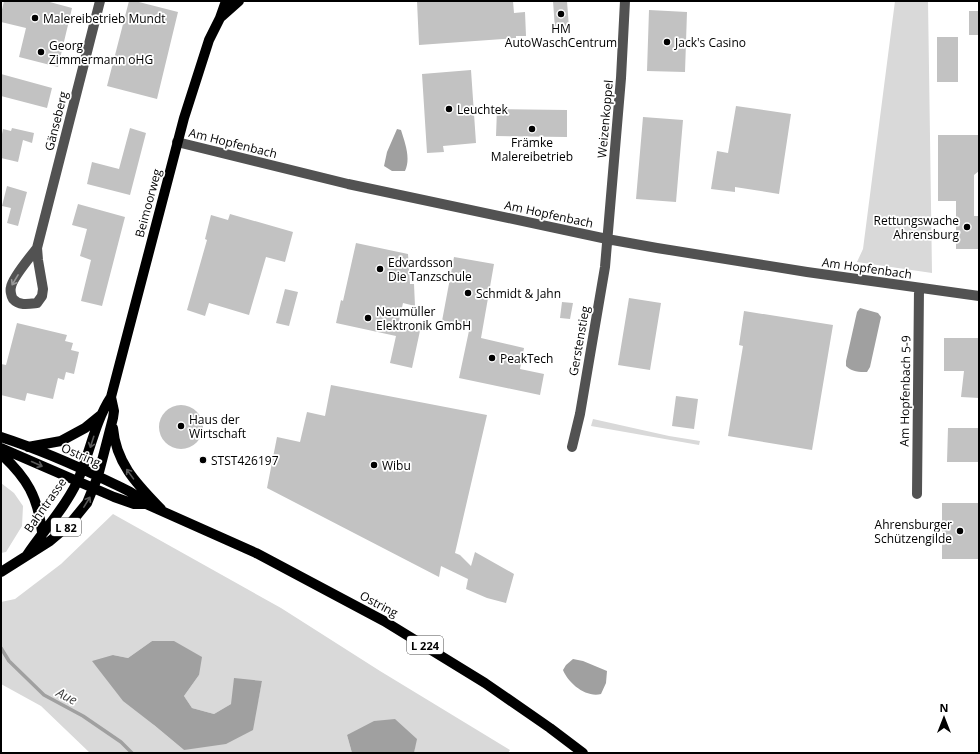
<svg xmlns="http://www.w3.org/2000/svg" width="980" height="754" font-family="'Open Sans',sans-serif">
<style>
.green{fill:#d9d9d9;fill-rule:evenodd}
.water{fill:#a0a0a0}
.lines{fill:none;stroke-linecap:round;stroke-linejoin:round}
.stream{stroke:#a0a0a0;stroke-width:3.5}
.building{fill:#c2c2c2}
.minor{stroke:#525252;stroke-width:10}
.major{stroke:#000;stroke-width:10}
.oneway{stroke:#979797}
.oneway2{stroke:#595959}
.poi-dot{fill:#000;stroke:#fff;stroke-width:1.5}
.labels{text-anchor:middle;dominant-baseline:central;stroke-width:3.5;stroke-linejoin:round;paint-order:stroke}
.shield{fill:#fff;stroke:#4c4c4c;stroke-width:1}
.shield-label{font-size:11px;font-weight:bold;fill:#000}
.poi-label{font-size:12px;fill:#000;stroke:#fff;text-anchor:start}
.street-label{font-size:12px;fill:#000;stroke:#fff}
.water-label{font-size:13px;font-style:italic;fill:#414141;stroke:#fff}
</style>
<rect width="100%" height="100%" fill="#fff"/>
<path class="green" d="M895,1H928L932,273L857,262L863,249Z
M593,419L669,436L700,441L699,445L591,426Z
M1,483L14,493L23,506L22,526L6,552L1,553Z
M113,514L281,608L380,671L510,750L508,753H414L416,739L347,735L352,753H90L41,706L1,684V602L15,599L61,564ZM152,641L199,675L184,696L192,708L214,714L231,704L262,681L258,701L184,750L154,725L113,655L128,658Z"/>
<path class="water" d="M397,129L401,130C405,143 411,158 405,171H392L384,166L387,152Z
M860,308L878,313L881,317L870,367L867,372C859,372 852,372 846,366V361L857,312Z
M152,641H174L202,657L199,675L184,696L192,708L214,714L231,704L234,678L262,681L253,730L226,744L184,750L154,725L123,701L92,661L113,655L128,658Z
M573,659L583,661L607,671L606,683L601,694C586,698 568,683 563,670L566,665Z
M395,719L417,739L414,753H352L347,735L374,721Z"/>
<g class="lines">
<path class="stream" d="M1,648L9,661L44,695L83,716L121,742L132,753"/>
</g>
<path class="building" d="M4,1H46L72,8L58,67L19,57L26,28L1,22V14Z
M129,1H135L178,12L157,99L107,86Z
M417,1H513L514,13L525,12L526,36H516V38L419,45Z
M553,1H567L569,28L555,29Z
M649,10L687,12L685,72L647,71Z
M969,11H979V35H969Z
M937,37H958V82H937Z
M471,70L476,143L443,146L444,152L427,153L422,74Z
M1,74L52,88L47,108L1,96Z
M736,106L791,114L779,194L735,187V192L711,189L717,151L728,153Z
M497,109L567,110V137L496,136Z
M643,117L683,120L676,202L636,199Z
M12,128L34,133L32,143L23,140L18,162L1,158V139L3,129L11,131Z
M130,128L146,133L130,195L87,184L92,162L119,169Z
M938,135H979V171L974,175V216H979V249H956V201H938Z
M7,186L27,192L18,226L7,223L11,208L2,206Z
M78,204L125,217L102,306L81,301L91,260L80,256L87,229L72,225Z
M230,214L293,232L285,262L266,257L249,315L209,303L205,316L187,310L207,240L205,239L211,215L228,220Z
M356,243L408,254L410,284H414L415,306L403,303L399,321L421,326L412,368L390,363L396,336L336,323L341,300L343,301Z
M454,257L494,264L481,338L524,348L520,369L544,374L540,395L459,378L470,326L442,321Z
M285,289L298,292L289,326L276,323Z
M629,298L661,303L650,370L618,365Z
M562,302L573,303L570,319L560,318Z
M744,311L833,325L812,450L728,436L743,346L739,345Z
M17,323L67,335L65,341L73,343L71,350L79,352L74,374L66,372L64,380L58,378L53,399L27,393L25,401L1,395V364L6,365Z
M944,338H979V398L961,397L964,371H944Z
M331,385L487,415L455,553L460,555L471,566L475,552L514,574L506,603L487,598L466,589L468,579L441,566L439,577L267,488L277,437L300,442L307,412L325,416Z
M676,396L698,399L694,429L672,426Z
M159 427a22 22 0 1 1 44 0a22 22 0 1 1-44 0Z
M948,428H979V462H947Z
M942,503H979V559H942Z"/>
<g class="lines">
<path class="minor" d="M177,142L348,184L607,239L657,248L807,272L979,296
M37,248C31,256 12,278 11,287C10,290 11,296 13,299C19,306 29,304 37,303L42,296L43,289L38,260L37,248L100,1
M572,447L580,414L590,355L605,267L621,78L625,1
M917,494L919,288"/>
<path class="major" d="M221,17L239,1
M113,428C116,464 138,485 161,509
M1,437C38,449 75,465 110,482C124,489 135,493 146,504L256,553L384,621L485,683L550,728L583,753
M28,447L61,441L85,428L101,415
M1,448L114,497L134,504H146
M1,454C27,478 38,497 42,532
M27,555C43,531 65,508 77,482C90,454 94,423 111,397L184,118L209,40L220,18L226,1
M1,572L50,541L69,525L87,503L98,476L113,418L114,411L111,397"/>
</g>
<defs><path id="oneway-shaft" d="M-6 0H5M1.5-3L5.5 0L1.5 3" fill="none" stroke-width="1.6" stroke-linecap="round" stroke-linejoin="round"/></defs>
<use class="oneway" href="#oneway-shaft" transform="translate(15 280) rotate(121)"/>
<g class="oneway2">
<use href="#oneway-shaft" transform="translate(92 442) rotate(108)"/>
<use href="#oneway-shaft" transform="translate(37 464) rotate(24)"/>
<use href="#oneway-shaft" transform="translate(130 474) rotate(-126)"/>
<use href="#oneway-shaft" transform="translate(87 502) rotate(-58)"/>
</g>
<g class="poi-dot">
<circle cx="561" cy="14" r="4"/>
<circle cx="35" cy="18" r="4"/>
<circle cx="667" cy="42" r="4"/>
<circle cx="41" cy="52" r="4"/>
<circle cx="449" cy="109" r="4"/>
<circle cx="532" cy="129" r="4"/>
<circle cx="967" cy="227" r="4"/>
<circle cx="380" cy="269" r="4"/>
<circle cx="468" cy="293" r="4"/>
<circle cx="368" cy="318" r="4"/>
<circle cx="492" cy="358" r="4"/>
<circle cx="181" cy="426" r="4"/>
<circle cx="203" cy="460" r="4"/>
<circle cx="374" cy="465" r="4"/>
<circle cx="960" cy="531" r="4"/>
</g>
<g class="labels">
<g class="shield">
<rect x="51" y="518" width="30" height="18" rx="3"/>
<rect x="407" y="636" width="36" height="18" rx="3"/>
</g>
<g class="shield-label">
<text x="66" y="527">L 82</text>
<text x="425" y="645">L 224</text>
</g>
<g class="poi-label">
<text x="43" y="18">Malereibetrieb Mundt</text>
<text x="561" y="28" text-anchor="middle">HM<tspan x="561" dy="14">AutoWaschCentrum</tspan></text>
<text x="675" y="42">Jack's Casino</text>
<text x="49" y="45">Georg<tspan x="49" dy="14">Zimmermann oHG</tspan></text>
<text x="457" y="109">Leuchtek</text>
<text x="532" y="142" text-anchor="middle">Främke<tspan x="532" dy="14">Malereibetrieb</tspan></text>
<text x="959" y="220" text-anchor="end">Rettungswache<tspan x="959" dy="14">Ahrensburg</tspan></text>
<text x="388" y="262">Edvardsson<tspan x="388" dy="14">Die Tanzschule</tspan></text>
<text x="476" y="293">Schmidt &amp; Jahn</text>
<text x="376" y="311">Neumüller<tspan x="376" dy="14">Elektronik GmbH</tspan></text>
<text x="500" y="358">PeakTech</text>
<text x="189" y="419">Haus der<tspan x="189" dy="14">Wirtschaft</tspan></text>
<text x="211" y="460">STST426197</text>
<text x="382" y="465">Wibu</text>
<text x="952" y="524" text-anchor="end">Ahrensburger<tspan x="952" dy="14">Schützengilde</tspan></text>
</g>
<g class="street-label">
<text transform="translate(605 119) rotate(-85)">Weizenkoppel</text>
<text transform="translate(56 121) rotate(-76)">Gänseberg</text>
<text transform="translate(233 143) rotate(14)">Am Hopfenbach</text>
<text transform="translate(148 203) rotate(-75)">Beimoorweg</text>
<text transform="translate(549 214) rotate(12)">Am Hopfenbach</text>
<text transform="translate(867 268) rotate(8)">Am Hopfenbach</text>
<text transform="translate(579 341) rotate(-80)">Gerstenstieg</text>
<text transform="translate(905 391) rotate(-89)">Am Hopfenbach 5-9</text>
<text transform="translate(81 455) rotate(23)">Ostring</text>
<text transform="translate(45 505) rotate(-55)">Bahntrasse</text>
<text transform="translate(379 604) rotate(28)">Ostring</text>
</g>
<g class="water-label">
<text transform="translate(67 696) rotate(28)">Aue</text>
</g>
</g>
<rect width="980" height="754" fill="none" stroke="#000000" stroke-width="4"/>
<g transform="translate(944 718)" stroke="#ffffff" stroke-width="3" paint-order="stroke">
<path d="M0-3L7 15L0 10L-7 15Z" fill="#000000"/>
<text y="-6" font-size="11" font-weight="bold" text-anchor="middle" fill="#000000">N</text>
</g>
</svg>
